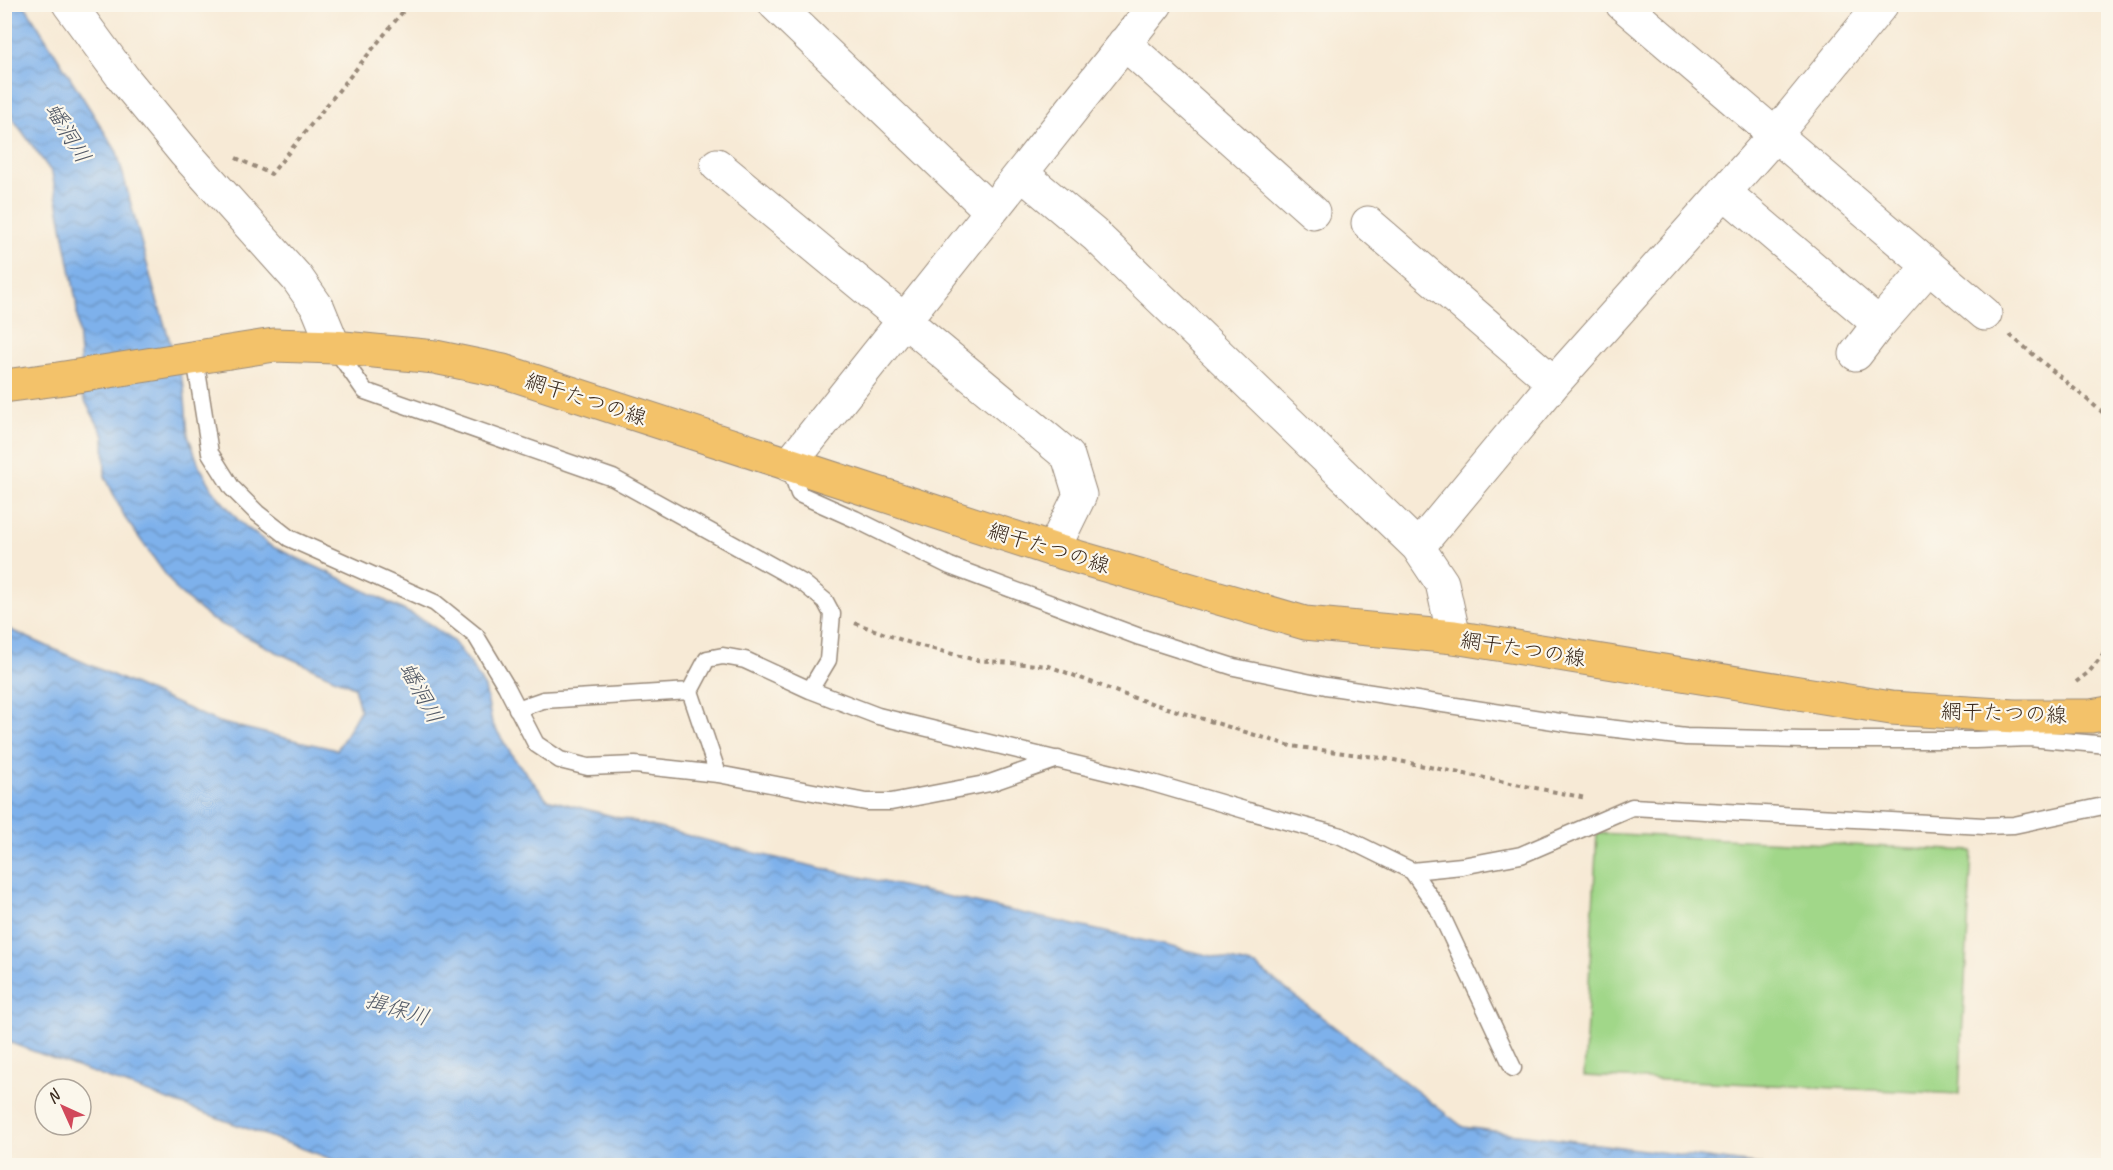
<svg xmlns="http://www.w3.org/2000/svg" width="2113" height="1170" font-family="Caveat,'Klee One',sans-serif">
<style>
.grass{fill:#a1d789;stroke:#6e8054;stroke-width:1.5}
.water{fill:url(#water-waves);stroke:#5c6e84;stroke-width:1.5}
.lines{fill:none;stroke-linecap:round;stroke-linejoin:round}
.lane-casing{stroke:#998a7a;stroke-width:19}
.street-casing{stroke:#998a7a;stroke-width:35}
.primary-casing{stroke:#998a7a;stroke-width:35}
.path{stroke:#998a7a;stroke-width:4;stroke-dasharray:4.5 4.5;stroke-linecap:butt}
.lane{stroke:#fff;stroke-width:16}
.street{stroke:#fff;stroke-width:33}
.primary{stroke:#f3c26a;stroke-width:33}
.labels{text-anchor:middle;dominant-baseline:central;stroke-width:4.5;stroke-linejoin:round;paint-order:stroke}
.street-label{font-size:21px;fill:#3b2a1e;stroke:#fbf7ec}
.water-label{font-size:22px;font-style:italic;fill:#525966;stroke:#fbf7ec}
</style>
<defs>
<pattern id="water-waves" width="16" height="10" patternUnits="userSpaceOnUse" patternTransform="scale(1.5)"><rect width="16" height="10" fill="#7eb1eb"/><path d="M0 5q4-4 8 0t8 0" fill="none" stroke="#6890be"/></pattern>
</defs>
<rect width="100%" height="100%" fill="#fbf7ec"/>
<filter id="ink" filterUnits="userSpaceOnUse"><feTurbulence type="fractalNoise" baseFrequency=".0167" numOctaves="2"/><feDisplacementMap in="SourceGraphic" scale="12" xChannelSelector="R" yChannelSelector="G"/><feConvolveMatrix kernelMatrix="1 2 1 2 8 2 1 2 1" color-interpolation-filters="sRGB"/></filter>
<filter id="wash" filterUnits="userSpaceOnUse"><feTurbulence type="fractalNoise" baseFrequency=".008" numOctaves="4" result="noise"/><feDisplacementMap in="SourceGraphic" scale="24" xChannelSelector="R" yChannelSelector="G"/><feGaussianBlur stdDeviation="1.35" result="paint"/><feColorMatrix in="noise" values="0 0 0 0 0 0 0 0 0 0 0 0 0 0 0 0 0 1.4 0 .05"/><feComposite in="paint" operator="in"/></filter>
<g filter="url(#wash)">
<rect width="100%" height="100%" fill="#f7ead6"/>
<path class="grass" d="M1597,833L1972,851L1959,1094L1584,1076Z"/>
<path class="water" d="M24,4L117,152L154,290L184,387L188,435L199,465L215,493L240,522L271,546L336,576L425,621L453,641L470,663L485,688L492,723L513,757L547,799L759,854L1256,966L1463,1127L1762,1165H348L5,1041L4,627L218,722L337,750L360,710L354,687L279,653L211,619L178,592L125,518L105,476L104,436L83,397L76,300L52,173L14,120L5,103V5Z"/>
</g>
<g filter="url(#ink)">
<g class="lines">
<defs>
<path id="lane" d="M334,347L365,391L613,478L803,583L825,601L832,614L828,660L810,690
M195,358L210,453L232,488L257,513L289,538L435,603L476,636L506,686L536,744L560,760L588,767L635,765L718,774L866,802H891L990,783L1058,759
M789,465L799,494L855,519L950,566L1140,637L1234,667L1326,686L1573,724L1686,737L1802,740H1975L2029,738
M690,691L718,774
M517,709L543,700L690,691L707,659L723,656L745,660L810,690L878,716L1149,782L1248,811L1341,836L1412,871L1438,908L1513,1068
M2024,730L2029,738L2108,745
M1412,871L1462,866L1521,855L1632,807L1984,826L2014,825L2108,805"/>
<path id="street" d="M69,4L124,79L185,153L297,278L318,308L334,347
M775,4L990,210
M1622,4L1985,314
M1124,43L1313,212
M717,165L1068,456L1080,495L1053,550
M1022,174L1095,235L1418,547L1442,583L1454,637
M1724,192L1879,324
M1368,223L1554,383
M1856,354L1879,324L1929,267
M789,465L1156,4
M1418,547L1554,383L1776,134L1882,4"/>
<path id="primary" d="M4,386L58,379L274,345L334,347L435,357L503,371L1053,550L1305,623L1454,637L1891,708L2015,716H2091L2108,713"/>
</defs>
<use href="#lane" class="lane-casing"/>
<use href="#street" class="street-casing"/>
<use href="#primary" class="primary-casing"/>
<path class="path" d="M236,158L271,174L409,4
M2010,335L2108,417
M855,623L910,643L976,660L1049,666L1125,695L1291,746L1389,759L1586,798
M2076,682L2089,672L2104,653L2108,622"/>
<use href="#lane" class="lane"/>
<use href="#street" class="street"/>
<use href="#primary" class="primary"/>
</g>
</g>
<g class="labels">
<g class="street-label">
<text transform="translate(586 399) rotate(18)">網干たつの線</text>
<text transform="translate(1049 548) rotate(17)">網干たつの線</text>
<text transform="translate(1523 649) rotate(9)">網干たつの線</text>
<text transform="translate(2004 713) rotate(2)">網干たつの線</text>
</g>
<g class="water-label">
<text transform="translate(68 133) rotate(59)">蟠洞川</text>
<text transform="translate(421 693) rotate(62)">蟠洞川</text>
<text transform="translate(397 1009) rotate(17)">揖保川</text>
</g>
</g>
<rect width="2113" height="1170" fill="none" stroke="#fbf7ec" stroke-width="24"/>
<g transform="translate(63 1107) rotate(315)"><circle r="28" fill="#fbf7ec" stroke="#aea59a" stroke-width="1.5"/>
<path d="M0-4.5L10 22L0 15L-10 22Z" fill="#d1495b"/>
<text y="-9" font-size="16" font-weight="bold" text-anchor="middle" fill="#3b2a1e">N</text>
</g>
</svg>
